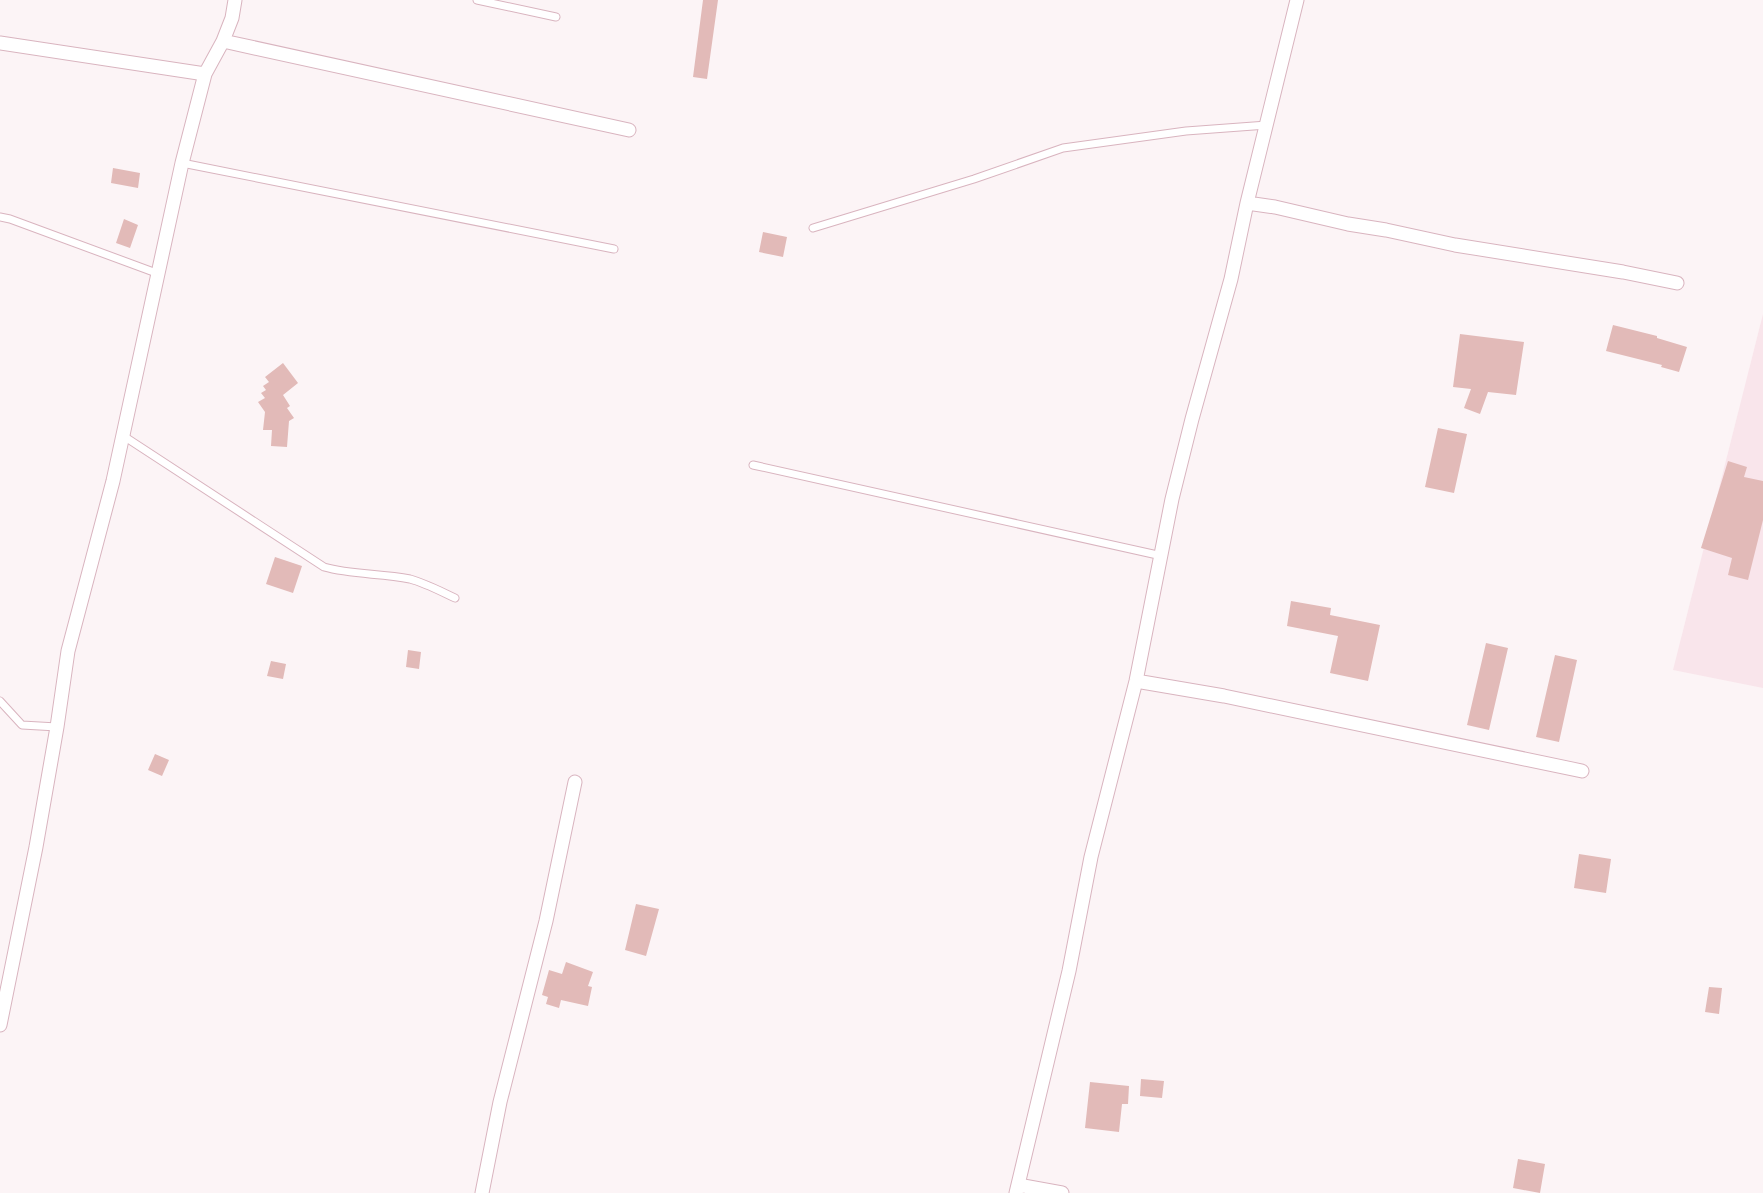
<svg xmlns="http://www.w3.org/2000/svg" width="1763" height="1193" font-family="Figtree,sans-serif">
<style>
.built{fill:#f9e5eb}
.building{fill:#e2bab8}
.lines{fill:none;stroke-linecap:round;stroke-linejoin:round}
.service-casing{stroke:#d9b4bf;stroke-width:9}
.minor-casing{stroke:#d9b4bf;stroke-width:15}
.service{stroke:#fff;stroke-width:7}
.minor{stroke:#fff;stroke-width:13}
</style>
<rect width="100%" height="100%" fill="#fcf4f6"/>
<path class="built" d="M1763,314V688L1673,670Z"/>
<path class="building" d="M703,0H718L707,79L693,77Z
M113,168L140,173L138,188L111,183Z
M124,219L138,225L130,248L116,243Z
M763,232L787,237L783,257L759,252Z
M1613,325L1657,336V338L1687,347L1679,372L1661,367L1662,365L1606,351Z
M1460,334L1524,342L1516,395L1488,392L1480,414L1464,408L1471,389L1453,387Z
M283,363L298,383L283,395L290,406L287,408L294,418L289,421L287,447L271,446L272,430H263L265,412L258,402L265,398L261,393L266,390L263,386L269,382L265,377Z
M1438,428L1467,434L1454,493L1425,487Z
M1728,461L1747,467L1744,477L1763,481V520L1748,580L1728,575L1732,558L1701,548Z
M275,557L302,566L293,593L266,584Z
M1291,601L1331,608L1330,615L1380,625L1368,681L1330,673L1338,636L1287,626Z
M1486,643L1508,648L1489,730L1467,725Z
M408,650L421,652L419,669L406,667Z
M1555,655L1577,660L1559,742L1536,737Z
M271,661L286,664L283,679L267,676Z
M155,754L169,760L162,776L148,770Z
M1579,854L1611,859L1606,893L1574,888Z
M636,904L659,909L646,956L625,950Z
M566,962L593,972L588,986L592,987L588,1006L561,1000L559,1008L546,1004L548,997L542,995L549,970L562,974Z
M1709,987L1722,988L1719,1014L1705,1012Z
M1141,1079L1164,1081L1162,1098L1140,1096Z
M1090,1082L1129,1086L1128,1104H1122L1119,1132L1085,1128Z
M1518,1159L1545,1164L1540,1193L1513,1188Z"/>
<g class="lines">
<defs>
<path id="service" d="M477,0L556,17
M182,163L614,249
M0,217L10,219L159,274
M813,228L974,179L1063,148L1186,131L1267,125
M122,435L324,567C352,575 381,573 410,579C425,583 440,591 455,598
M753,465L1162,556
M0,701L22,725L57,727"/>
<path id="minor" d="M223,41L629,130
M0,43L205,74
M1247,203L1275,207L1348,224L1386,230L1455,245L1623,272L1677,283
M1136,681L1224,696L1582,771
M0,1025L36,847L57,727L68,651L113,481L182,163L205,74L223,41L232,18L235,0
M1018,1185L1062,1193
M482,1193L500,1102L546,921L575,782
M1016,1193L1069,971L1091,857L1136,681L1172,499L1192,419L1231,279L1247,203L1297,0"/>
</defs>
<use href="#service" class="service-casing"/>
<use href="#minor" class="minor-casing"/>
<use href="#service" class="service"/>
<use href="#minor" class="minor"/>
</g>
</svg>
